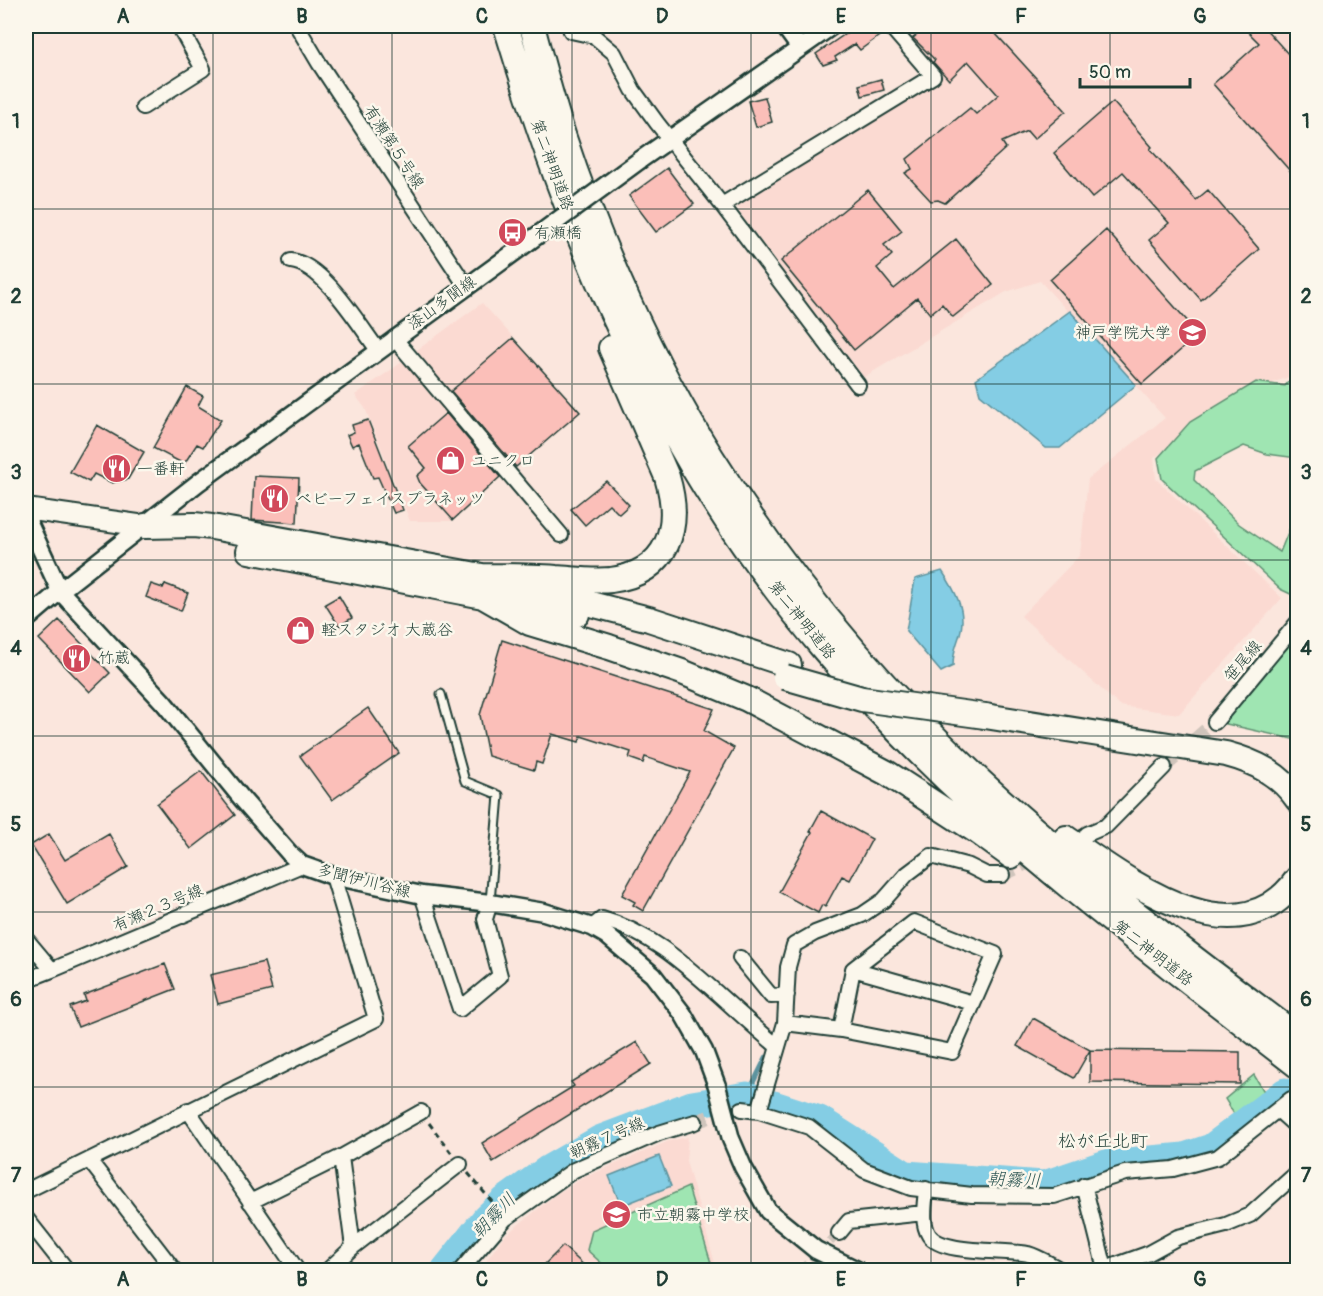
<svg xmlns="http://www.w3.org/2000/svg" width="1323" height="1296" font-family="Pangolin,'Klee One',sans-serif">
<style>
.built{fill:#fbdad2}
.green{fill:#9fe5b2;stroke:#5f9173;stroke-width:1.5}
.water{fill:#84cde4;stroke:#5c939e;stroke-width:1.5}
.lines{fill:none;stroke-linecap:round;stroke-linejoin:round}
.stream{stroke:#5c939e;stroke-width:4.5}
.river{stroke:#84cde4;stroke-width:27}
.building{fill:#fbbfb9;stroke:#1f3d34;stroke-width:1.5}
.pedestrian-tunnel{stroke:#cfc4bb;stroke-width:9;stroke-dasharray:9 4.5;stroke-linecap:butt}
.minor-tunnel{stroke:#cfc4bb;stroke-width:14;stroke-dasharray:14 7;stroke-linecap:butt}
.service-casing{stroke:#1f3d34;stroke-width:11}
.minor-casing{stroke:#1f3d34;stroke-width:18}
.tertiary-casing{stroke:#1f3d34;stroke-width:21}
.primary-casing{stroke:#1f3d34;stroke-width:24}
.motorway-casing{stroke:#1f3d34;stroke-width:28}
.path{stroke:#1f3d34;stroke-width:3;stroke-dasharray:6 4.5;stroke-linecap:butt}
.service{stroke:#fbf7ec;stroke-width:7}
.minor{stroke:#fbf7ec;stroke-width:14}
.tertiary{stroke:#fbf7ec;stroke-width:16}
.primary{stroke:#fbf7ec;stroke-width:20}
.motorway{stroke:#fbf7ec;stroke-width:24}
.tertiary-bridge-casing{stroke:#1f3d34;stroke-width:21;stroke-linecap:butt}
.motorway-bridge-casing{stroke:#1f3d34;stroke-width:28;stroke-linecap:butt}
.tertiary-bridge{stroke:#fbf7ec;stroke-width:16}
.motorway-bridge{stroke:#fbf7ec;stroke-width:24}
.grid{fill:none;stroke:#1f3d34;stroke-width:1.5;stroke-opacity:0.55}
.labels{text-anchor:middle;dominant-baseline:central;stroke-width:5;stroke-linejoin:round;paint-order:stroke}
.street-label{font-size:16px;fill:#1f3d34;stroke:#fbf7ec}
.poi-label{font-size:16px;fill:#1f3d34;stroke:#fbf7ec;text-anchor:start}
.neighbourhood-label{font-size:18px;fill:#1f3d34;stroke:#fbf7ec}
.water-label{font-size:18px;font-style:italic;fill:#335a57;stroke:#fbf7ec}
.neatline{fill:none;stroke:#1f3d34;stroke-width:2}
.grid-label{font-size:20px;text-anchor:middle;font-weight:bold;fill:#1f3d34}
</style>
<rect width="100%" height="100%" fill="#fbe6dd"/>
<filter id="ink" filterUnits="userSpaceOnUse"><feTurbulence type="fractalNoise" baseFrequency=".0167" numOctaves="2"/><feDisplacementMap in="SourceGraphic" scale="12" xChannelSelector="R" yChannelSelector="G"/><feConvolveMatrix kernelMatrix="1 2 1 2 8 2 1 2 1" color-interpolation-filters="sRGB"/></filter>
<g filter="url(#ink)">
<path class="built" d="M896,26H1297V374L1272,383L1208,415L1154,458L1156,479L1282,598L1179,714L1120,706L1021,616L1080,555L1088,479L1165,418L1040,281L1006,292L864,377L739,212L738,203L942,80Z
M482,303L581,412L513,469L413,353Z
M405,360L503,475L453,521H410L365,408L355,395Z
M688,1137L686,1161L716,1267L712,1270H480L503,1237L558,1193L583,1178L669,1141Z"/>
<path class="green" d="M1297,371V458L1267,454L1244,446L1195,471L1194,480L1239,524L1280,552L1291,525L1297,523V597L1280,589L1162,479L1158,458L1190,422L1256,382L1285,386Z
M1297,636V740L1222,723Z
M1254,1075L1268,1098L1238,1121L1225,1099Z
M688,1187L711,1263L702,1270H609L587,1250L592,1230Z"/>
<path class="water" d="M1070,311L1136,385L1060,448H1046L980,394L976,379Z
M942,571C955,590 967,611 960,634C956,646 953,654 953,666L941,672L906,631L915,579Z
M659,1156L671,1186L621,1206L609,1176Z"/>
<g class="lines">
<path class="stream" d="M747,1095L766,1057"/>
<path class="river" d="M774,1104L820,1119L906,1174L1044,1184L1106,1163L1184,1156L1211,1147L1285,1091
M444,1270L486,1217L504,1200L547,1169L599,1139L692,1104L747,1095L751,1096"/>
</g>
<path class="building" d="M857,26H875L882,34L860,50L855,44L835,57L837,60L823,65L816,54Z
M929,26H1004L995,33L1066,111L1034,139L1027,131L1002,142L1006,148L945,203L938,200L931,201L905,173L912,169L907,159L970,108L976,114L998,95L968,61L949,80L933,62L935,60L913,38Z
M1242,26H1263L1298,65V180L1213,84L1259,43Z
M881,79L884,90L862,96L859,85Z
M765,97L772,122L756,127L748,101Z
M1113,102L1152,147L1150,149L1196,200L1208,190L1259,249L1201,300L1149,240L1169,223L1123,172L1092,198L1054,153Z
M667,168L694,204L656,232L629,196Z
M868,190L902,231L884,245L892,255L877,268L894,289L956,239L993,285L953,317L942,304L930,314L917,298L854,350L781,261Z
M1106,230L1199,334L1142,384L1050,280Z
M513,338L580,412L516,467L451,391Z
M187,387L203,396L198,406L221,420L203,447L197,444L184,464L153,448Z
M446,413L500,477L453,520L420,483L417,476L426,468L408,446Z
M368,420L403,510L394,513L378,477L373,478L359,443L352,446L347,435L354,432L352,425Z
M97,425L144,452L128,479L112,483L94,474L89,482L70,472Z
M254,476L299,478L297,523L252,520Z
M606,481L629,505L619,514L609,504L585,525L571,509Z
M151,584L163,588L165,584L188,593L181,611L146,597Z
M339,596L352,618L339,626L325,604Z
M59,620L110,673L90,692L39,639Z
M502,640L714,709L704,731L734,748L643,911L633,905L635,902L622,895L690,772L645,757L643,763L629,758L631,752L581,736L579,742L552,734L542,764L536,762L534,770L488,756L480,715Z
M368,708L399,753L332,800L300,756Z
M201,771L235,815L191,849L157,804Z
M821,811L872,839L850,880L842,876L825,907L822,905L818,913L779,892L812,832L810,831Z
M49,834L65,860L109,834L128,867L67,904L31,845Z
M264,962L272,990L218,1004L210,975Z
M165,964L175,989L78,1027L70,1007L86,1001L84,995Z
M1033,1018L1090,1050L1074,1078L1017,1046Z
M637,1042L651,1064L493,1162L482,1143L574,1086L571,1082Z
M1090,1050L1240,1052V1084L1090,1082Z
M563,1246L589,1270H539Z"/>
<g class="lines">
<path class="pedestrian-tunnel" d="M801,1270L839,1233"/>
<path class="minor-tunnel" d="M1164,767L1215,722
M1002,875L1039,857
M695,1122L723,1112L742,1109"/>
<defs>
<path id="service" d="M441,694L465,781L499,795L490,902"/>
<path id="minor" d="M297,26L319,63L466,286
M569,26L571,31L594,36L614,53L633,90L657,123L722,205L858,385
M143,107L203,69L179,26
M722,205L933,76L890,26
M291,261C323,264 359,325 378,350
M394,338L561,535
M1215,722L1298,622
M1087,834L1106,826L1164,767
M422,895L460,1009L500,976L485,919L490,903
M592,927L602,919C649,932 683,963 718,994C738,1012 758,1030 778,1047
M26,939L52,970
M740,958L771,996L787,995
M853,969L973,1003
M26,980L52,970L302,865
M785,1023L841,1030L952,1052L995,954L914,922L853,969L841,1030
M742,1109L759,1111L809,1127L864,1170L911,1188L972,1195L1054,1196L1125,1173L1173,1169L1218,1157L1291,1099
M188,1110L297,1270
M1278,1110L1298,1128
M759,1111L785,1023L788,967L794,945L815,933L862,915L884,900L907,874L931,856L969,866L987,875H1002
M89,1160L174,1270
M1084,1185L1105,1269L1147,1254L1178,1237L1226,1225L1250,1215L1298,1172
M926,1189C925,1203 921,1223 929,1235C942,1255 1004,1249 1028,1254C1039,1257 1051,1265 1061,1270
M26,1191L376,1019L333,876
M250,1202L341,1157
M26,1218L67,1270
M839,1233L849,1221L924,1213
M353,1247L341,1157L421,1112
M328,1270L353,1247L460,1164
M461,1270L505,1219L574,1170L659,1133L695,1122"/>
<path id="tertiary" d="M784,26L800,48
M640,160L832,26
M26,517L60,591L164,703L243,800L290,854L302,865L333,876L422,895L490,903L544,912L592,927L606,935L653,975L683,1014L704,1051L717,1086
M26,620L60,591L199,482L527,243
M731,1139L743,1167L768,1211L816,1250L857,1270"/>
<path id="primary" d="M26,509L145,526"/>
<path id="motorway" d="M506,26C552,178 609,326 691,464C766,591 873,715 983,813C1043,867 1107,917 1170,967C1213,1000 1255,1033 1298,1066
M532,26C542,63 552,101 564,138C599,244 653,364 712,458C792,585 891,701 1002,801C1095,885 1197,961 1298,1037
M145,526L194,525L212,527L482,576L649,619L789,665
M249,551L577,614
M482,576C506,576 531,576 556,578C574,579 593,582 611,580C669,572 682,527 667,477L611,348
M483,596L530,623L609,647L682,672L747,699L887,773L978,832L1011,856
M985,716L1226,754C1256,762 1280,774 1298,800
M1066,838C1126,879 1237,966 1298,878"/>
</defs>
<use href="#service" class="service-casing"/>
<use href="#minor" class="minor-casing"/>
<use href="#tertiary" class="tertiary-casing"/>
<use href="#primary" class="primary-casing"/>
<use href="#motorway" class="motorway-casing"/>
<path class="path" d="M429,1123L452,1154
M468,1173L498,1209"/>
<use href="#service" class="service"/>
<use href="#minor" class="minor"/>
<use href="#tertiary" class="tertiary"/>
<use href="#primary" class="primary"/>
<use href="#motorway" class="motorway"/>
<defs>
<path id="tertiary-bridge" d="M527,243L640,160
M717,1086L731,1139"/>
<path id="motorway-bridge" d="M785,677L862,699L985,716"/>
</defs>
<use href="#tertiary-bridge" class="tertiary-bridge-casing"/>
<use href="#motorway-bridge" class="motorway-bridge-casing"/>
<use href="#tertiary-bridge" class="tertiary-bridge"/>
<use href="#motorway-bridge" class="motorway-bridge"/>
</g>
</g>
<path class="grid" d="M213,26V1270M392,26V1270M572,26V1270M751,26V1270M931,26V1270M1110,26V1270M26,209H1298M26,384H1298M26,560H1298M26,736H1298M26,912H1298M26,1087H1298"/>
<defs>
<symbol id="bus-disc" viewBox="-11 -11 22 22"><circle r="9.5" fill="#d1495b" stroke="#fbf7ec"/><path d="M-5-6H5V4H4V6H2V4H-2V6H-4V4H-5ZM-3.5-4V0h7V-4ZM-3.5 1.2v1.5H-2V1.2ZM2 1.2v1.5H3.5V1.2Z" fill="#fff"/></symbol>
<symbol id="university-disc" viewBox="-11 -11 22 22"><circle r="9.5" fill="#d1495b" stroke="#fbf7ec"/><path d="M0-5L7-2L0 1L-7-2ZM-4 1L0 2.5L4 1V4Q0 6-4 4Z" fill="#fff"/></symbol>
<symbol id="shop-disc" viewBox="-11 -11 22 22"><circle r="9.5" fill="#d1495b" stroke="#fbf7ec"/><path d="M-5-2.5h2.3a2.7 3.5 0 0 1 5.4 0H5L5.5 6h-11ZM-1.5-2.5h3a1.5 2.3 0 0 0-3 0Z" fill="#fff"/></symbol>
<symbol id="restaurant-disc" viewBox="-11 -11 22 22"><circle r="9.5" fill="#d1495b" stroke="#fbf7ec"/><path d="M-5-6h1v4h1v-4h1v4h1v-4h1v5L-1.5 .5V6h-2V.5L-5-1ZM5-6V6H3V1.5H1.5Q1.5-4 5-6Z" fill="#fff"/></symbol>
<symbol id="school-disc" viewBox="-11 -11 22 22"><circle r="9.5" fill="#d1495b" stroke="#fbf7ec"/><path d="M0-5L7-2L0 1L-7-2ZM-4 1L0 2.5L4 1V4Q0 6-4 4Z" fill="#fff"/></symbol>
</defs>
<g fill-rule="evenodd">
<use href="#bus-disc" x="496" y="216" width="33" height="33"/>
<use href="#university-disc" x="1176" y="316" width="33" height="33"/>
<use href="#shop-disc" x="434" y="444" width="33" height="33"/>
<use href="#restaurant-disc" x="100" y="452" width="33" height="33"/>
<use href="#restaurant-disc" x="258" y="482" width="33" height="33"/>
<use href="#shop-disc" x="284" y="614" width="33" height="33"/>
<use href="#restaurant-disc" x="60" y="642" width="33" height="33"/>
<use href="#school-disc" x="600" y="1198" width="33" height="33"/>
</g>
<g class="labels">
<g class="street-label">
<text transform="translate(394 147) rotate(57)">有瀬第５号線</text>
<text transform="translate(552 165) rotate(70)">第二神明道路</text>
<text transform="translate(442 303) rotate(-36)">漆山多聞線</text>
<text transform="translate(802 620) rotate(51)">第二神明道路</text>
<text transform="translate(1243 661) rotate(-50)">笹尾線</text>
<text transform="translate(364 881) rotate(14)">多聞伊川谷線</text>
<text transform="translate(158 908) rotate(-23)">有瀬２３号線</text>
<text transform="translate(1153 953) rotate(38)">第二神明道路</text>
<text transform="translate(607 1138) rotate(-24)">朝霧７号線</text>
</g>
<g class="poi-label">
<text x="534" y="233">有瀬橋</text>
<text x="1171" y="333" text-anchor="end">神戸学院大学</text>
<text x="471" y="461">ユニクロ</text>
<text x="137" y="469">一番軒</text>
<text x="296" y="499">ベビーフェイスプラネッツ</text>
<text x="321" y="630">軽スタジオ 大蔵谷</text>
<text x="98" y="658">竹蔵</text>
<text x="637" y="1215">市立朝霧中学校</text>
</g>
<g class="neighbourhood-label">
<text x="1103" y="1141">松が丘北町</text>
</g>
<g class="water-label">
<text transform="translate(1014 1180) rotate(2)">朝霧川</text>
<text transform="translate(494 1216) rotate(-46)">朝霧川</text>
</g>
</g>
<rect width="1323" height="1296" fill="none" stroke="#fbf7ec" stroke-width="66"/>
<path d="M1080 78v9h110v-9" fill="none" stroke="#1f3d34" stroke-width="3"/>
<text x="1089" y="78" font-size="18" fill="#1f3d34" stroke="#fbf7ec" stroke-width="4.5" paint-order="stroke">50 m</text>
<rect x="33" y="33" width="1257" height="1230" class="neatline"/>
<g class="grid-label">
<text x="123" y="23">A</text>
<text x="302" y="23">B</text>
<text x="482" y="23">C</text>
<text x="662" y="23">D</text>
<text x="841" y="23">E</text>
<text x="1021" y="23">F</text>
<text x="1200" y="23">G</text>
<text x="16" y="128">1</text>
<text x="1306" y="128">1</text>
<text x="16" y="303">2</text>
<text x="1306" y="303">2</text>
<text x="16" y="479">3</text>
<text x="1306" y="479">3</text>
<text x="16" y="655">4</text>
<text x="1306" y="655">4</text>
<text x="16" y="831">5</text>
<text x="1306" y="831">5</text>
<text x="16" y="1006">6</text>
<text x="1306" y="1006">6</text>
<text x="16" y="1182">7</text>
<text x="1306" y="1182">7</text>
<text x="123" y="1286">A</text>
<text x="302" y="1286">B</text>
<text x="482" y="1286">C</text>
<text x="662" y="1286">D</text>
<text x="841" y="1286">E</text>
<text x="1021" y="1286">F</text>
<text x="1200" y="1286">G</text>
</g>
</svg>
